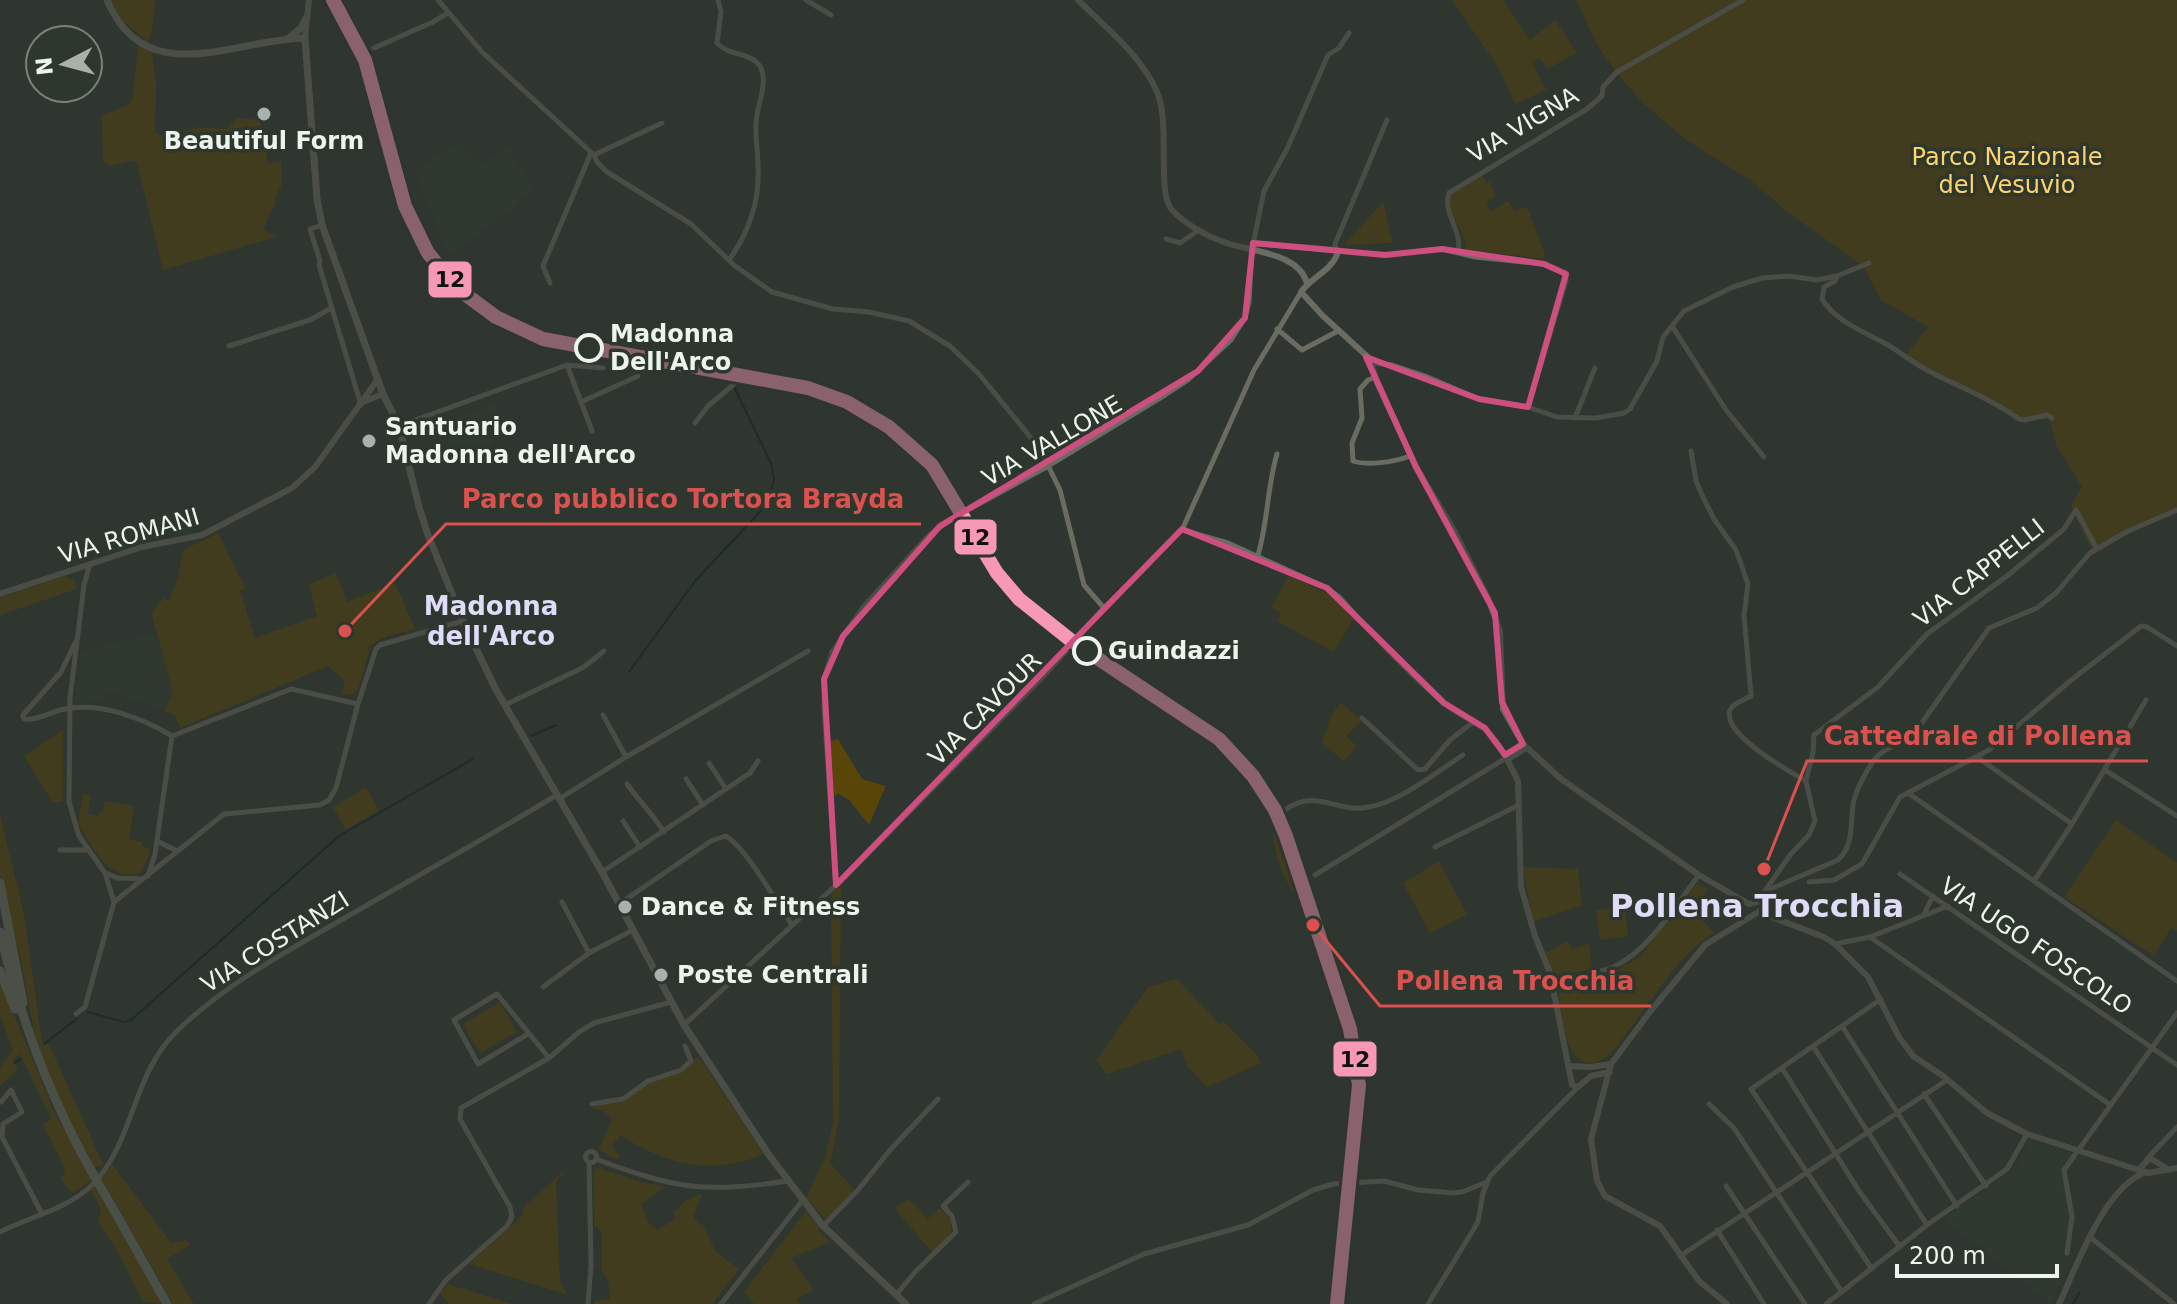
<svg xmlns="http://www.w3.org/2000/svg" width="2177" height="1304" font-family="'DejaVu Sans',sans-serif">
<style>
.built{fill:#313f32}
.green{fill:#584507}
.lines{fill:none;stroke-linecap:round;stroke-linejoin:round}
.stream{stroke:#042326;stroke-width:2}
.minor{stroke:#6a6c62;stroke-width:5}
.tertiary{stroke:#6a6c62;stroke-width:6}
.secondary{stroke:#6b6e63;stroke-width:7}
.trunk{stroke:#6c7064;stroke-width:9}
.trunk-bridge{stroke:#6c7064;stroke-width:9}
.rail-1-casing{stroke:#2d372e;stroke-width:20}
.rail-1{stroke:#f799b5;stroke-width:14}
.marked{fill:none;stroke:#cd4f80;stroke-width:6;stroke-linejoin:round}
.poi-dot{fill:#aab0ab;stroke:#2d372e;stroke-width:3}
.stop-dot{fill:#2d372e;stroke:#edf3ed;stroke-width:4}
.labels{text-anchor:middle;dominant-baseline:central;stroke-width:7;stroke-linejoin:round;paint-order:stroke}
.street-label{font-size:24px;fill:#edf3ed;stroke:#2d372e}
.poi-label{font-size:24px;font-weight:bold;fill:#edf3ed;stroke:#2d372e;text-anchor:start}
.park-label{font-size:24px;fill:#ffd46b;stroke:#2d372e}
.stop-label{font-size:24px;font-weight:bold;fill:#edf3ed;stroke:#2d372e;text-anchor:start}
.neighbourhood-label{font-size:26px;font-weight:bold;fill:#e0dbf8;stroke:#2d372e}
.district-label{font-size:32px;font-weight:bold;fill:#e0dbf8;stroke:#2d372e}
.leader{fill:none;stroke:#db514f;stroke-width:3}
.callout-dot{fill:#db514f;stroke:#2d372e;stroke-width:3}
.callout-label{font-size:26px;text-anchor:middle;font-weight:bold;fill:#db514f;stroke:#2d372e;stroke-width:7;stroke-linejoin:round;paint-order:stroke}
.line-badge{stroke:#2d372e;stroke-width:3}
.pale-badge-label{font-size:22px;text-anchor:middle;font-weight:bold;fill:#111}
</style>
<rect width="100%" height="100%" fill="#2f3530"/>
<path class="built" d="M459,142L481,166L509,145L513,151L511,153L534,188L530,194L450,257L414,170Z
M495,403L497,420L487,435L493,443L464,461L457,445L451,446L442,423Z
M155,632L173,693L164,711L111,692L99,702L79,703L75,700L81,652Z
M2030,1140L2083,1157L2072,1165L2067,1176L2078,1218L2071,1238L2070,1249L2074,1256L2051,1303L1943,1219L2015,1170Z"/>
<path class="green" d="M110,0H156L151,34L148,42L124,22Z
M1452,0H1503L1530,40L1555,20L1577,53L1547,69L1540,58L1532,62L1546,90L1515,104L1500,70Z
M1576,0H2177V512L2118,539L2094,555L2071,506L2082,487L2056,445L2050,420L2038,419L2024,422L1903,359L1928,327L1881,300L1864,267L1785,210L1752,181L1686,140L1643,103L1618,75L1596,43Z
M138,45L153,53C151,64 157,74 156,86C156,101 155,116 155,132L165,139L196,127L226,129L237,118L260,120L268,164L281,161L282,184L274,200L276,202L263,229L276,237L163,270L137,163L135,160L110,166L105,163L103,157L102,115L126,106L132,101Z
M1481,174L1486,183L1490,181L1495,197L1486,203L1490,211L1509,201L1514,211L1527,207L1545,254L1543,259L1464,249L1466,243C1449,199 1432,205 1481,174Z
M1383,202L1393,243L1344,245Z
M218,533L245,588L240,591L255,638L317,616L309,584L336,573L347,602L395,583L415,629L382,638L368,647L369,651L359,687L354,694L346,695L342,693L345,681L328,666L180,728L175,715L164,711L173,693L151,612L164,598L169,601L178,577L183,550Z
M1289,575L1334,597L1353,619L1334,652L1277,621L1281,613L1271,607Z
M65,576L75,580L77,589L0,615V598Z
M1340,702L1362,721L1346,736L1357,746L1344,761L1322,743L1330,718Z
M63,730V801L53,803L24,756Z
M838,739L862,779L886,786L869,825L849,800L839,794L834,796L829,742Z
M366,787L379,810L346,830L333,807Z
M83,794L90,795L88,814L98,816L99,812H103L104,801L134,806L129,839L143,842L142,845L150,850L143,871C112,887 89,845 78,822Z
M0,815L24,914L42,1042L49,1044L103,1164L101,1168L98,1166L95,1168L64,1111L35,1037L21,961L0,874Z
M1275,820L1285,844L1281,846L1349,1045L1352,1105L1345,1176L1350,1090L1347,1053L1296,896C1284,882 1267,837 1275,820Z
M2116,820L2177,863V931L2171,928L2154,956L2064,897Z
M1439,861L1467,914L1430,933L1403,883Z
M1523,867L1578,869L1582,905L1533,922Z
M1696,884L1708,888L1704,895L1714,901L1700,917L1714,933C1680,953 1653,999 1629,1030C1621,1041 1612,1055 1600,1061C1579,1071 1567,1046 1564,1030C1561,1017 1555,1001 1561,988L1612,973L1640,957Z
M841,885L839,1120L830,1163L855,1190L826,1220L806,1198L825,1158L833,1123L831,893Z
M1625,907L1628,936L1600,940L1596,910Z
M1568,941L1572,949L1589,944L1592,969L1555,978L1545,953Z
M1177,979L1220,1024L1223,1021L1258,1056L1261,1063L1207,1087L1187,1066L1181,1049L1107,1074L1096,1061L1148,987Z
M0,981L54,1111L92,1179L74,1193L69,1190L61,1179L65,1173L64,1166L43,1124L51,1120L50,1116L20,1054L12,1060L18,1069L0,1086V1067L13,1050L0,1016Z
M500,1002L517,1032L480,1053L463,1024Z
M698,1056L764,1154C712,1176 666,1165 620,1135L612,1146L620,1155L617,1160L599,1150L612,1119L603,1110L592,1109L595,1106L622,1102L651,1081L683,1071Z
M112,1164L171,1243L187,1240L190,1245L167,1259L194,1304H173L101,1178Z
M600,1168L631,1179L665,1187L641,1204L648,1222L658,1230L676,1218L673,1213L684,1202L702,1193L694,1217L698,1223L703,1225L716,1252L739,1269L712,1304H594V1301L610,1299L608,1281L602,1271V1232L594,1225L593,1173L595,1169Z
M563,1171L564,1172L556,1182L560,1282L568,1295L469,1264L525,1213L522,1210Z
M95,1185L163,1304L143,1302C129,1273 116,1247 98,1221L101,1210L90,1189Z
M909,1199L928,1219L940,1208L951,1220V1235L932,1252L894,1208Z
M806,1211L820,1228L818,1230L831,1242L791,1258L814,1290L797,1299L800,1304H754L744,1292Z
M448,1284L512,1304H449L440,1293Z"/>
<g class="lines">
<path class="stream" d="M629,672L695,581L759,513L770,496L774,479L771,463L734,387
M531,736L556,725
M88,1012L124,1022L131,1020L339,836L473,759
M44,1044L78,1018
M14,1063L20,1059
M2073,1304L2079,1293"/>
<path class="minor" d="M438,0L482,52L594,155L597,162L607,172L691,224L735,266L772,292L833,309L869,312L909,321L950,346L979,374L1040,449L1060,490L1084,585L1104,608
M718,0L721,12L717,43C728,56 751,52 760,66C769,82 757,105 756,122C755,137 758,151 758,166C760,200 749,232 729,260
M806,0L831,15
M374,48L433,22L448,13
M1387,120L1335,244L1336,250L1385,255L1442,249L1475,257L1544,264L1566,274V281L1528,407
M594,155L662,123
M322,225L310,229L320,261L319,265L361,405
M1166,239L1180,243L1199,230
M1458,252C1463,231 1442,213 1449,193L1587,109L1602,96L1603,87L1617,72L1743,0
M1837,276L1835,281L1824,287L1822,299C1836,322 1865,332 1888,345C1900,352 1912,362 1925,369C1956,386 1990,398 2019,419L2025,420L2047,415L2052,418
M550,283L543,266L591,153
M1672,326L1726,410L1764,457
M1277,329L1302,350L1338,331
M229,346L310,320L330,309
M1371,363L1392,365L1425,376L1479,399L1528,407L1557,417L1596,418L1624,413L1630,409L1657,361L1663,337L1684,311L1733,287L1762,278L1789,276L1817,280L1837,276L1869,263
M567,365L592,431
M1376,377L1368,380L1360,389L1362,418L1352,443L1353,461C1368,466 1394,462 1410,456
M581,402L638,376
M1575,418L1595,368
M695,423L708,406L733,385V376
M399,426L567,365L603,368
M1691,451L1696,481L1702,495L1714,519L1736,550L1748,584L1744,615L1751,696C1744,700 1733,703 1730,710C1721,734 1789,771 1806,781
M1182,530L1228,543L1327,588L1339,597C1371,633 1403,668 1440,700C1467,724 1486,720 1505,755
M1258,555C1268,522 1267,487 1277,454
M90,564L84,585L70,698L69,802L79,836L105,873L114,902
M76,641L61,672L23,715L24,719C37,721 52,711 65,709C101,702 142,718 172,736L291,689L358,704
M505,705L584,667L604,651
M603,715L626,757
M1362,718L1418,770L1425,769L1450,740L1473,722
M1977,757L2072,824
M709,763L726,789
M2105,770L2177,816
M686,779L703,805
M627,784C639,801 653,814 664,832
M1908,793L2177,981
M559,799L626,757L808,651
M1285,810C1317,787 1336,814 1369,807C1399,802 1437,772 1463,755
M623,821L640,847
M157,841L177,851
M1435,847L1519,805
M60,850H89
M602,872L750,773L758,761
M106,873L117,878L143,879
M1900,874L2177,1065
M1315,875L1506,758
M148,876L155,854L172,736
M2034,881L2072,824L2146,700
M1809,882L1834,880L1862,864L1900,797L1989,750L2070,681L2141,626L2147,627L2177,646
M836,885L824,709V679L832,652L864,606L930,534L955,517L1043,469L1165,395L1188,380L1231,340L1245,318L1249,302L1252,249L1264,191L1287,149L1328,55L1339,48L1349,33
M1766,891L1838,860C1856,843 1849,821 1854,800C1857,788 1867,770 1874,760C1882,748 1904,743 1916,731L1989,628L2037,608L2056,593L2090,553L2126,532L2177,510
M1758,901L1790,855L1809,835L1815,821L1806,781L1813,752L1814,735L1878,687L1927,634L2007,576L2064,529L2076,510L2097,549
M562,902L589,953
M619,904L711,841L725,836C744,844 778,905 792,925
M1924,914L1933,896
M1870,937L1948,906
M1835,944L1870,937L2109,1104
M1552,986C1570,975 1593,975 1613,967C1648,952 1676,905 1699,875
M543,987L589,953L633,930
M76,1014L85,1007L114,902L224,814L320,805L329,800L336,788L358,704L376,649L380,645L463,621
M684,1025L847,875L1043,677L1104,608L1182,530L1254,370L1301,292
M1842,1026L1957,1206
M528,1034L478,1064L454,1020L497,994L549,1058
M1813,1046L1927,1225
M1782,1068L1859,1191L1900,1247
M1924,1094L1986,1186
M1,1102L11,1090L22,1112L3,1124L2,1137L42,1214
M592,1104L623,1099L648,1081L681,1070L691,1061L685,1046
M1709,1104L1734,1128L1842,1292
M585.5 1157a5.5 5.5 0 1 1 11 0a5.5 5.5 0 1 1-11 0Z
M596,1159C673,1188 704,1194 787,1181
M2146,1160L2177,1127
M1726,1186L1805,1304
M823,1226L858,1190L891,1149L938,1099
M1717,1230L1764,1304
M0,1232C29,1217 68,1209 92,1185C134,1143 132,1075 176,1032C222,987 280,955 336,923C410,880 484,839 557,795
M2091,1238L2174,1304
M2067,1253L2072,1217L2064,1170L2177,1013
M1680,1256L1947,1080
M1872,1269L1751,1089L1881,999
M896,1295L916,1271L956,1232L952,1216L943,1206L968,1182
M429,1304L446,1280L507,1226L512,1217L510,1207L460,1119L461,1108L549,1058L579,1032L594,1023L671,1002
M588,1304L591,1265L589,1162
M721,1304L802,1201
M1034,1304L1144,1254L1248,1225L1313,1190L1333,1184L1384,1181L1418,1190L1453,1193L1462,1192L1487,1182
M1428,1304L1478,1222L1483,1193L1490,1176L1578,1087
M1826,1304L1927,1225L2007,1169L2027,1134"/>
<path class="tertiary" d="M1078,0C1105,27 1142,56 1157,92C1171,123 1156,193 1172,210C1185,224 1206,236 1224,242C1250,252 1298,252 1307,283
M305,38L309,0
M1253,243L1336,250L1337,255C1330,271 1311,278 1301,292L1323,316L1370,359L1377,382L1416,467L1454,530L1488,598L1500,631L1503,709L1523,744L1561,779L1699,875L1749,904L1760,901L1769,916
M363,402L383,394
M0,594L142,547L202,535L292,488L315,467L378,379
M1523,744L1505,755L1518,781L1521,887L1535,936L1550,973L1572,1085L1578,1087L1591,1076L1610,1072
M1507,760L1526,748
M1766,915L1824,937L1835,944L1868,977L1899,1037L1913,1056L1943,1076L1987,1113L2027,1134L2148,1173L2177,1168
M1568,1066L1591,1067L1611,1064
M2138,1170L2150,1158L2169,1170
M1727,1304L1699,1281L1660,1226L1605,1196L1597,1181L1591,1139L1611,1064L1649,1013L1705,945L1763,909
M2059,1304C2077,1266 2104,1187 2146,1172"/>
<path class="secondary" d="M107,0C145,92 235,39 305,38L317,199L322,225L383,394L399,426L419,507L428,535L463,621L495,688L602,872L684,1025L769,1155L823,1226L906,1304
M290,37L301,28L306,18"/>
<path class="trunk" d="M0,883L23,1003
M0,932C20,1018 50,1098 93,1174
M0,971L15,1009
M111,1205L167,1304"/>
<path class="trunk-bridge" d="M93,1174L111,1205"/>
<defs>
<path id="rail-1" d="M333,0L365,60L405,206L428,253L458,289L496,317L543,339L808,388L847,402L889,427L932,465L997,573L1019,599L1073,642L1219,739L1253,776L1275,810L1286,836L1350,1029L1359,1085L1337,1304"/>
</defs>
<use href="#rail-1" class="rail-1-casing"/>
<use href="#rail-1" class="rail-1"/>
</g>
<path d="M0 0H2177V1304H0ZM1253,243L1385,255L1442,249L1544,264L1566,274L1528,407L1479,399L1366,357L1416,467L1495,613L1502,702L1523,744L1505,755L1485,728L1444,703L1327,588L1182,529L836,885L824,679L843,636L940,526L1198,371L1245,318Z" fill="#2f3530" fill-opacity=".55" fill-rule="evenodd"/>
<path class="marked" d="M1253,243L1385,255L1442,249L1544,264L1566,274L1528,407L1479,399L1366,357L1416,467L1495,613L1502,702L1523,744L1505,755L1485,728L1444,703L1327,588L1182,529L836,885L824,679L843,636L940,526L1198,371L1245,318Z"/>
<g class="poi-dot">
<circle cx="264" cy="114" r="8"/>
<circle cx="369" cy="441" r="8"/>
<circle cx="625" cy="907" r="8"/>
<circle cx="661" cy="975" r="8"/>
</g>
<g class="stop-dot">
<circle cx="589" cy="348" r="13"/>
<circle cx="1087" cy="651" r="13"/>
</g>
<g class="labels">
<g class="street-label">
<text transform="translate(1523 125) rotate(-31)">VIA VIGNA</text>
<text transform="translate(1052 441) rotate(-30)">VIA VALLONE</text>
<text transform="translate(129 536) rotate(-16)">VIA ROMANI</text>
<text transform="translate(1979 573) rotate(-38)">VIA CAPPELLI</text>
<text transform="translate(985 709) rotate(-45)">VIA CAVOUR</text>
<text transform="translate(275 942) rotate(-32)">VIA COSTANZI</text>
<text transform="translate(2036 946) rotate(34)">VIA UGO FOSCOLO</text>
</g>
<g class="poi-label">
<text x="264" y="141" text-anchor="middle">Beautiful Form</text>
<text x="385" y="427">Santuario<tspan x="385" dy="28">Madonna dell'Arco</tspan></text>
<text x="641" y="907">Dance &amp; Fitness</text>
<text x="677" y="975">Poste Centrali</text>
</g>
<g class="park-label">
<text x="2007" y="157">Parco Nazionale<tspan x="2007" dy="28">del Vesuvio</tspan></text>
</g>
<g class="stop-label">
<text x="610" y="334">Madonna<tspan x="610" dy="28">Dell'Arco</tspan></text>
<text x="1108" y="651">Guindazzi</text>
</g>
<g class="neighbourhood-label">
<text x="491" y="606">Madonna<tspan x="491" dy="30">dell'Arco</tspan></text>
</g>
<g class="district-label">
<text x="1757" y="906">Pollena Trocchia</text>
</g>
</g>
<path class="leader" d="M345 631L446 524H921M1764 869L1807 761H2148M1313 925L1380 1006H1651"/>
<g class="callout-dot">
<circle cx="345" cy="631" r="8"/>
<circle cx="1764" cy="869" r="8"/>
<circle cx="1313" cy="925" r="8"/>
</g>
<g class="callout-label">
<text x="683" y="508">Parco pubblico Tortora Brayda</text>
<text x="1978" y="745">Cattedrale di Pollena</text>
<text x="1515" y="990">Pollena Trocchia</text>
</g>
<g class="line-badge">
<rect x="427" y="260" width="46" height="39" rx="8" fill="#f799b5"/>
<rect x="953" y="518" width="45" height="38" rx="8" fill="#f799b5"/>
<rect x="1332" y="1040" width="46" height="38" rx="8" fill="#f799b5"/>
</g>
<g class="pale-badge-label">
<text x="450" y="287">12</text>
<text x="975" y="545">12</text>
<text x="1355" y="1067">12</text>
</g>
<g transform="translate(64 64) rotate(264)"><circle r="38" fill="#2d372e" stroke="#7a827a" stroke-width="2"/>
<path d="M0-6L14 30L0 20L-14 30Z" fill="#aab0ab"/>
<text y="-12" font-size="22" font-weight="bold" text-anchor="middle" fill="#edf3ed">N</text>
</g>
<path d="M1897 1264v12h160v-12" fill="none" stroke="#edf3ed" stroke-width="4"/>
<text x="1909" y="1264" font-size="24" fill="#edf3ed" stroke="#2d372e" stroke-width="6" paint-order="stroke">200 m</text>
</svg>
